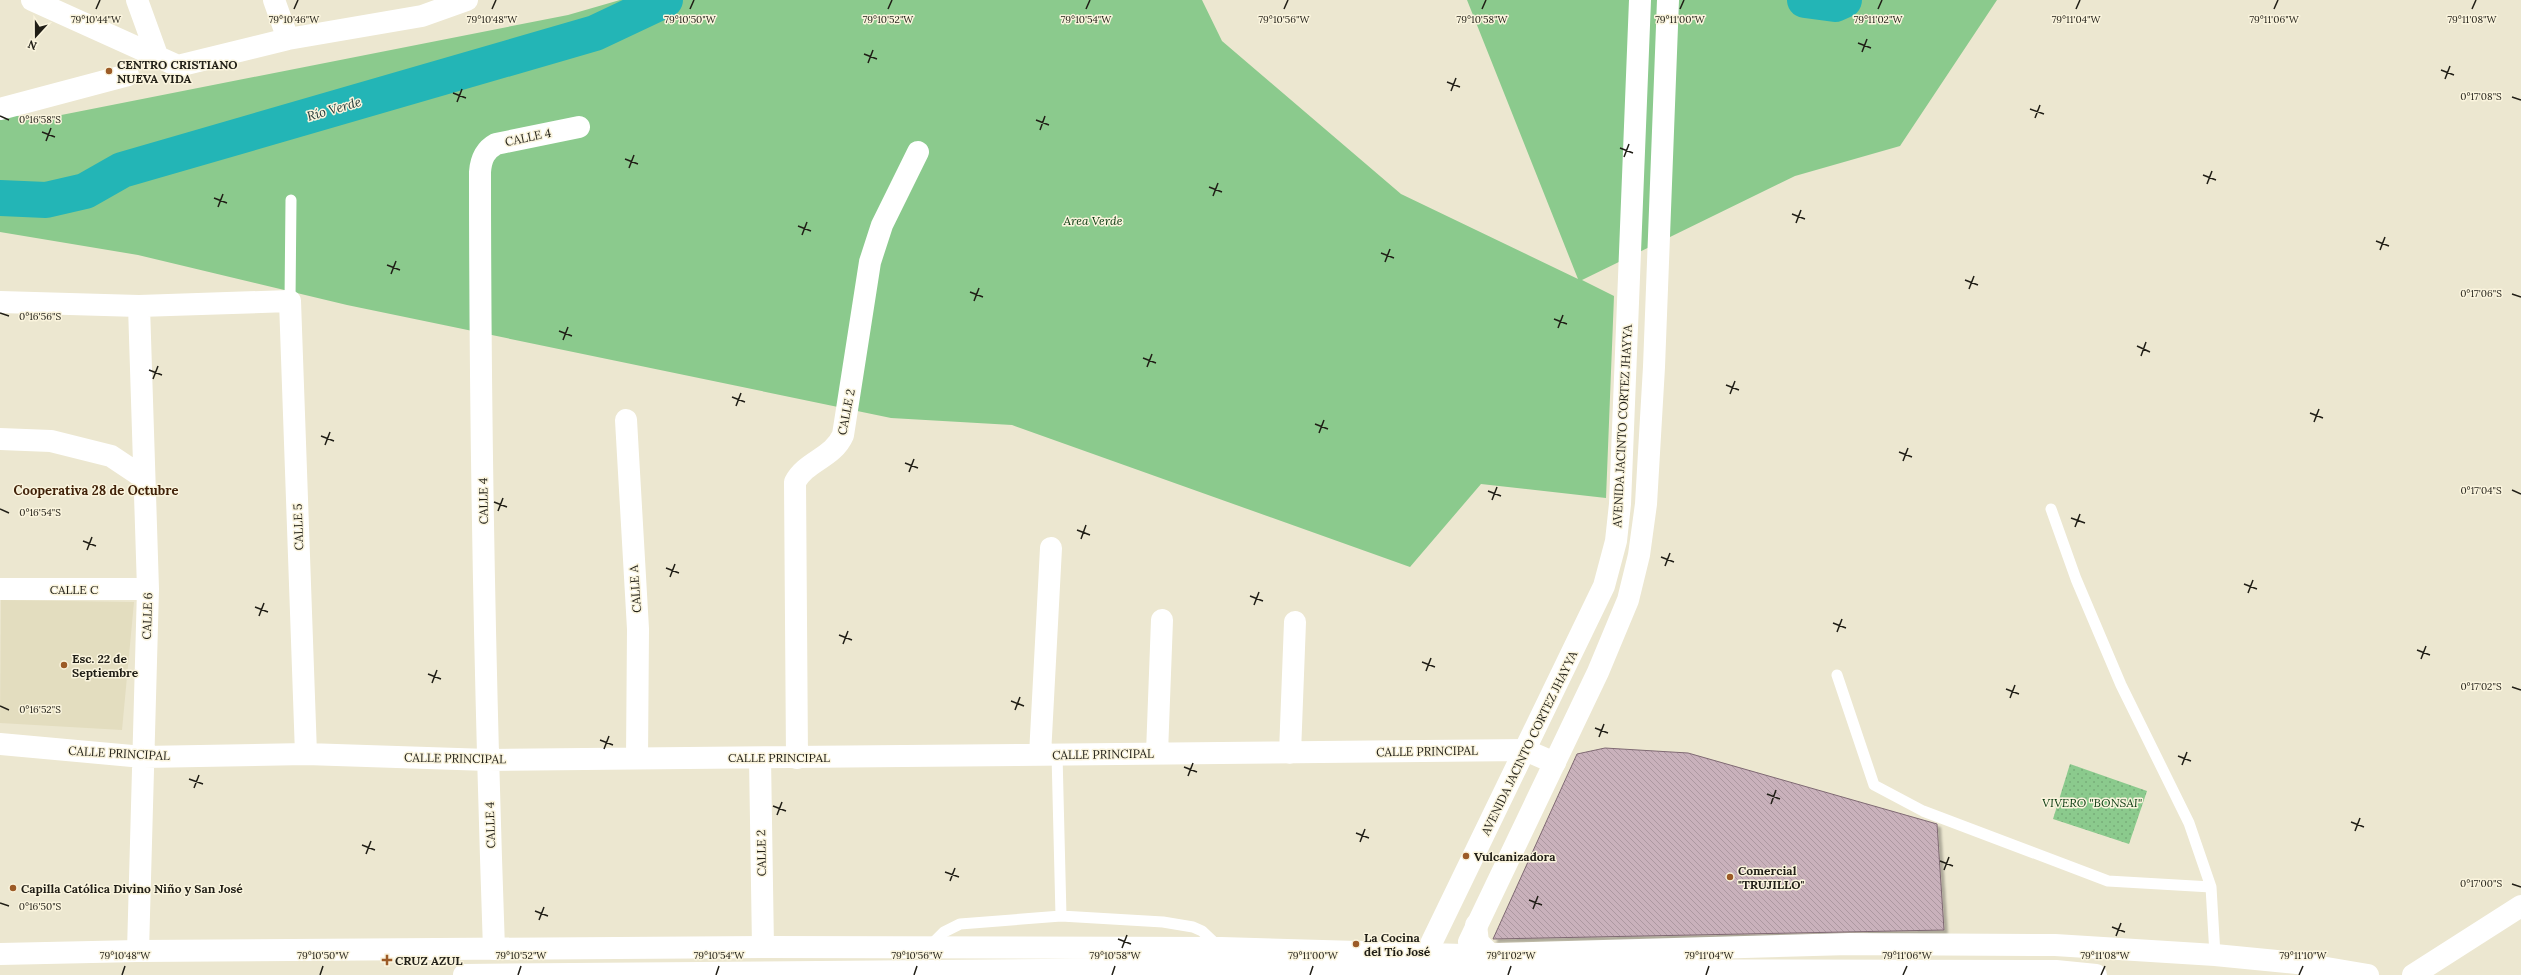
<svg xmlns="http://www.w3.org/2000/svg" width="2521" height="975" font-family="Lora,serif">
<style>
.built{fill:#e3ddbf}
.grass{fill:url(#grass-dots)}
.park{fill:#8bca8d}
.lines{fill:none;stroke-linecap:round;stroke-linejoin:round}
.river{stroke:#23b5b6;stroke-width:36}
.building{fill:url(#building-back-hatch);stroke:#7f6973;filter:url(#shadow)}
.service{stroke:#fff;stroke-width:11}
.minor{stroke:#fff;stroke-width:22}
.tertiary{stroke:#fff;stroke-width:22}
.trunk{stroke:#fff;stroke-width:22}
.ticks{fill:none;stroke:#201e16;stroke-width:1.5}
.poi-dot{fill:#9c5b27;stroke:#faf4dd;stroke-width:1.5}
.labels{text-anchor:middle;dominant-baseline:central;stroke-width:3;stroke-linejoin:round;paint-order:stroke}
.poi-label{font-size:12px;font-weight:bold;fill:#201e16;stroke:#faf4dd;text-anchor:start}
.street-label{font-size:12px;fill:#201e16;stroke:#faf4dd}
.park-label{font-size:12px;font-style:italic;fill:#08380e;stroke:#faf4dd}
.water-label{font-size:13px;font-style:italic;fill:#1e3535;stroke:#faf4dd}
.neighbourhood-label{font-size:13px;font-weight:bold;fill:#412209;stroke:#faf4dd}
.ticks-label{font-size:10px;text-anchor:middle;fill:#201e16;stroke:#faf4dd;stroke-width:3;stroke-linejoin:round;paint-order:stroke}
</style>
<defs>
<pattern id="grass-dots" width="8" height="8" patternUnits="userSpaceOnUse"><rect width="8" height="8" fill="#8bca8d"/><path d="M2 2h.1M6 6h.1" fill="none" stroke="#78ad79" stroke-width="1.8" stroke-linecap="round"/></pattern>
<pattern id="building-back-hatch" width="6" height="6" patternUnits="userSpaceOnUse"><rect width="6" height="6" fill="#c9b1bb"/><path d="M-1 5l2 2M0 0l6 6M5-1l2 2" fill="none" stroke="#ac98a0"/></pattern>
<filter id="shadow"><feDropShadow dx="3.5" dy="3.5" stdDeviation="1" flood-color="#0004"/></filter>
</defs>
<rect width="100%" height="100%" fill="#ece7d0"/>
<path class="built" d="M1,600L134,602L122,730L0,723Z"/>
<path class="grass" d="M2070,764L2147,791L2129,844L2053,819Z"/>
<path class="park" d="M620,0H1202L1222,41L1401,194L1578,279L1467,0H1997L1900,146L1795,176L1582,280L1614,296L1606,498L1481,484L1410,567L1012,425L891,418L347,305L138,255L0,232V112L36,120L568,15Z"/>
<g class="lines">
<path class="river" d="M1805,0L1835,4L1844,0
M0,198L46,200L85,191L122,170L595,33L665,0"/>
</g>
<path class="building" d="M1605,748L1688,753L1937,824L1944,930L1493,939L1577,754Z"/>
<g class="lines">
<path class="service" d="M290,301L291,200
M2051,509L2076,579L2121,685L2189,823L2211,887L2215,955
M1837,675L1874,785L1923,811L2108,881L2211,887
M1057,754L1061,916
M929,947L944,932L960,924L1061,916L1163,922L1193,927L1202,931L1219,947"/>
<path class="minor" d="M32,0L178,66L288,39L422,16L467,0
M137,0L158,58
M274,0L288,39
M0,109L128,75
M0,302L139,306L290,301L306,754
M626,420L638,629L637,758
M0,439L51,441L111,456L144,478
M0,589H148
M0,744L143,757L306,754L488,760L1525,750L1555,763
M1157,753L1162,620
M1290,753L1295,622
M1040,755L1051,548
M760,758L763,947
M797,758L795,482C806,461 833,458 843,435L870,262L882,225L918,152
M494,949C485,690 480,431 480,172C481,159 485,150 496,144L579,127
M138,951L148,589L139,306"/>
<path class="tertiary" d="M1469,942L1598,672L1628,600L1639,555L1646,504L1654,367L1668,0
M1426,954L1604,586L1616,541L1620,504L1640,0
M2413,975L2521,906"/>
<path class="trunk" d="M1476,925L1478,942L1490,954
M0,954L138,951L763,947L1221,948L1463,955L1849,944L2055,945L2215,955L2297,963L2368,975
M464,975L1380,967L1457,970L2056,971L2096,975"/>
</g>
<path class="ticks" d="M96,9L100,0M294,9L298,0M492,9L496,0M690,9L694,0M888,9L892,0M1086,9L1090,0M1284,9L1288,0M1482,9L1486,0M1680,9L1684,0M1878,9L1882,0M2076,9L2080,0M2274,9L2278,0M2472,9L2476,0M1858,43L1871,48M1862,52L1867,39M864,54L877,59M868,63L873,50M2441,70L2454,75M2445,79L2450,66M1447,82L1460,87M1451,91L1456,78M453,93L466,98M2512,97L2521,100M457,102L462,89M2030,109L2044,114M0,116L9,120M2035,118L2040,105M1036,120L1049,125M1040,130L1045,116M42,132L55,137M46,141L51,128M1620,148L1633,153M1624,157L1629,144M625,159L638,164M629,168L634,155M2203,175L2216,180M2207,184L2212,171M1209,187L1222,192M1213,196L1218,183M214,198L227,203M218,207L223,194M1792,214L1805,219M1796,223L1801,210M798,226L811,231M802,235L807,222M2376,241L2389,246M2380,250L2385,237M1381,253L1394,258M1385,262L1390,249M387,265L400,270M391,274L396,261M1965,280L1978,285M1969,289L1974,276M970,292L983,297M2512,294L2521,297M974,301L979,288M0,313L9,316M1554,319L1567,324M1558,328L1563,315M559,331L572,336M563,340L568,327M2137,346L2150,352M2141,356L2146,342M1143,358L1156,363M1147,367L1152,354M149,370L162,375M153,379L158,366M1726,385L1739,390M1730,394L1735,381M732,397L745,402M736,406L741,393M2310,413L2323,418M2314,422L2319,409M1315,424L1328,429M1319,433L1324,420M321,436L334,441M325,445L330,432M1899,452L1912,457M1903,461L1908,448M905,463L918,468M909,472L914,459M2512,490L2521,494M1488,491L1501,496M1492,500L1497,487M494,502L507,507M0,509L9,513M498,511L503,498M2071,518L2085,523M2075,527L2080,514M1077,530L1090,535M1081,539L1086,525M83,541L96,546M87,550L92,537M1661,557L1674,562M1665,566L1670,553M666,568L679,573M670,577L675,564M2244,584L2257,589M2248,593L2253,580M1250,596L1263,601M1254,605L1259,592M255,607L268,612M259,616L264,603M1833,623L1846,628M1837,632L1842,619M839,635L852,640M843,644L848,631M2417,650L2430,655M2421,659L2426,646M1422,662L1435,667M1426,671L1431,658M428,674L441,679M432,683L437,670M2512,687L2521,690M2006,689L2019,694M2010,698L2015,685M1011,701L1024,706M0,706L9,710M1015,710L1020,697M1595,728L1608,733M1599,737L1604,724M600,740L613,745M604,749L609,736M2178,756L2191,761M2182,765L2187,752M1184,767L1197,772M1188,776L1193,763M189,779L203,784M194,788L199,775M1767,794L1780,799M1771,804L1776,790M773,806L786,811M777,815L782,802M2351,822L2364,827M2355,831L2360,818M1356,833L1369,838M1360,842L1365,829M362,845L375,850M366,854L371,841M1940,861L1953,866M1944,870L1949,857M945,872L959,877M950,881L955,868M2512,884L2521,887M1529,900L1542,905M0,903L9,906M1533,909L1538,896M535,911L548,916M539,920L544,907M2112,927L2125,932M2116,936L2121,923M1118,939L1131,944M1122,948L1127,935M122,975L125,966M320,975L323,966M518,975L521,966M716,975L719,966M914,975L917,966M1112,975L1115,966M1310,975L1313,966M1508,975L1511,966M1706,975L1709,966M1903,975L1907,966M2101,975L2105,966M2299,975L2303,966"/>
<g class="poi-dot">
<circle cx="109" cy="71" r="4"/>
<circle cx="64" cy="665" r="4"/>
<circle cx="1466" cy="856" r="4"/>
<circle cx="1730" cy="877" r="4"/>
<circle cx="13" cy="888" r="4"/>
<circle cx="1356" cy="944" r="4"/>
<path d="M385 954h4v4h4v4h-4v4h-4v-4h-4v-4h4z"/>
</g>
<g class="labels">
<g class="poi-label">
<text x="117" y="64">CENTRO CRISTIANO<tspan x="117" dy="14">NUEVA VIDA</tspan></text>
<text x="72" y="658">Esc. 22 de<tspan x="72" dy="14">Septiembre</tspan></text>
<text x="1474" y="856">Vulcanizadora</text>
<text x="1738" y="870">Comercial<tspan x="1738" dy="14">"TRUJILLO"</tspan></text>
<text x="21" y="888">Capilla Católica Divino Niño y San José</text>
<text x="1364" y="937">La Cocina<tspan x="1364" dy="14">del Tío José</tspan></text>
<text x="395" y="960">CRUZ AZUL</text>
</g>
<g class="street-label">
<text transform="translate(528 137) rotate(-12)">CALLE 4</text>
<text transform="translate(846 412) rotate(-79)">CALLE 2</text>
<text transform="translate(1622 426) rotate(-87)">AVENIDA JACINTO CORTEZ JHAYYA</text>
<text transform="translate(483 501) rotate(-91)">CALLE 4</text>
<text transform="translate(298 527) rotate(-92)">CALLE 5</text>
<text x="74" y="589">CALLE C</text>
<text transform="translate(635 589) rotate(-94)">CALLE A</text>
<text transform="translate(147 616) rotate(-88)">CALLE 6</text>
<text transform="translate(1529 743) rotate(-64)">AVENIDA JACINTO CORTEZ JHAYYA</text>
<text transform="translate(1427 751) rotate(-1)">CALLE PRINCIPAL</text>
<text transform="translate(119 753) rotate(3)">CALLE PRINCIPAL</text>
<text transform="translate(1103 754) rotate(-1)">CALLE PRINCIPAL</text>
<text x="779" y="757">CALLE PRINCIPAL</text>
<text transform="translate(455 758) rotate(1)">CALLE PRINCIPAL</text>
<text transform="translate(490 825) rotate(-92)">CALLE 4</text>
<text transform="translate(761 853) rotate(-91)">CALLE 2</text>
</g>
<g class="park-label">
<text x="1093" y="220">Area Verde</text>
<text x="2092" y="802">VIVERO "BONSAI"</text>
</g>
<g class="water-label">
<text transform="translate(334 109) rotate(-16)">Río Verde</text>
</g>
<g class="neighbourhood-label">
<text x="96" y="490">Cooperativa 28 de Octubre</text>
</g>
</g>
<g class="ticks-label">
<text x="492" y="23">79°10'48"W</text>
<text x="690" y="23">79°10'50"W</text>
<text x="888" y="23">79°10'52"W</text>
<text x="1086" y="23">79°10'54"W</text>
<text x="1284" y="23">79°10'56"W</text>
<text x="1482" y="23">79°10'58"W</text>
<text x="1680" y="23">79°11'00"W</text>
<text x="1878" y="23">79°11'02"W</text>
<text x="2076" y="23">79°11'04"W</text>
<text x="2274" y="23">79°11'06"W</text>
<text x="2472" y="23">79°11'08"W</text>
<text x="96" y="23">79°10'44"W</text>
<text x="294" y="23">79°10'46"W</text>
<text x="2481" y="100">0°17'08"S</text>
<text x="40" y="123">0°16'58"S</text>
<text x="2481" y="297">0°17'06"S</text>
<text x="40" y="320">0°16'56"S</text>
<text x="2481" y="494">0°17'04"S</text>
<text x="40" y="516">0°16'54"S</text>
<text x="2481" y="690">0°17'02"S</text>
<text x="40" y="713">0°16'52"S</text>
<text x="2481" y="887">0°17'00"S</text>
<text x="40" y="910">0°16'50"S</text>
<text x="125" y="959">79°10'48"W</text>
<text x="323" y="959">79°10'50"W</text>
<text x="521" y="959">79°10'52"W</text>
<text x="719" y="959">79°10'54"W</text>
<text x="917" y="959">79°10'56"W</text>
<text x="1115" y="959">79°10'58"W</text>
<text x="1313" y="959">79°11'00"W</text>
<text x="1511" y="959">79°11'02"W</text>
<text x="1709" y="959">79°11'04"W</text>
<text x="1907" y="959">79°11'06"W</text>
<text x="2105" y="959">79°11'08"W</text>
<text x="2303" y="959">79°11'10"W</text>
</g>
<g transform="translate(36 36) rotate(201)" stroke="#faf4dd" stroke-width="3" paint-order="stroke">
<path d="M0-3L7 15L0 10L-7 15Z" fill="#201e16"/>
<text y="-6" font-size="11" font-weight="bold" text-anchor="middle" fill="#201e16">N</text>
</g>
</svg>
